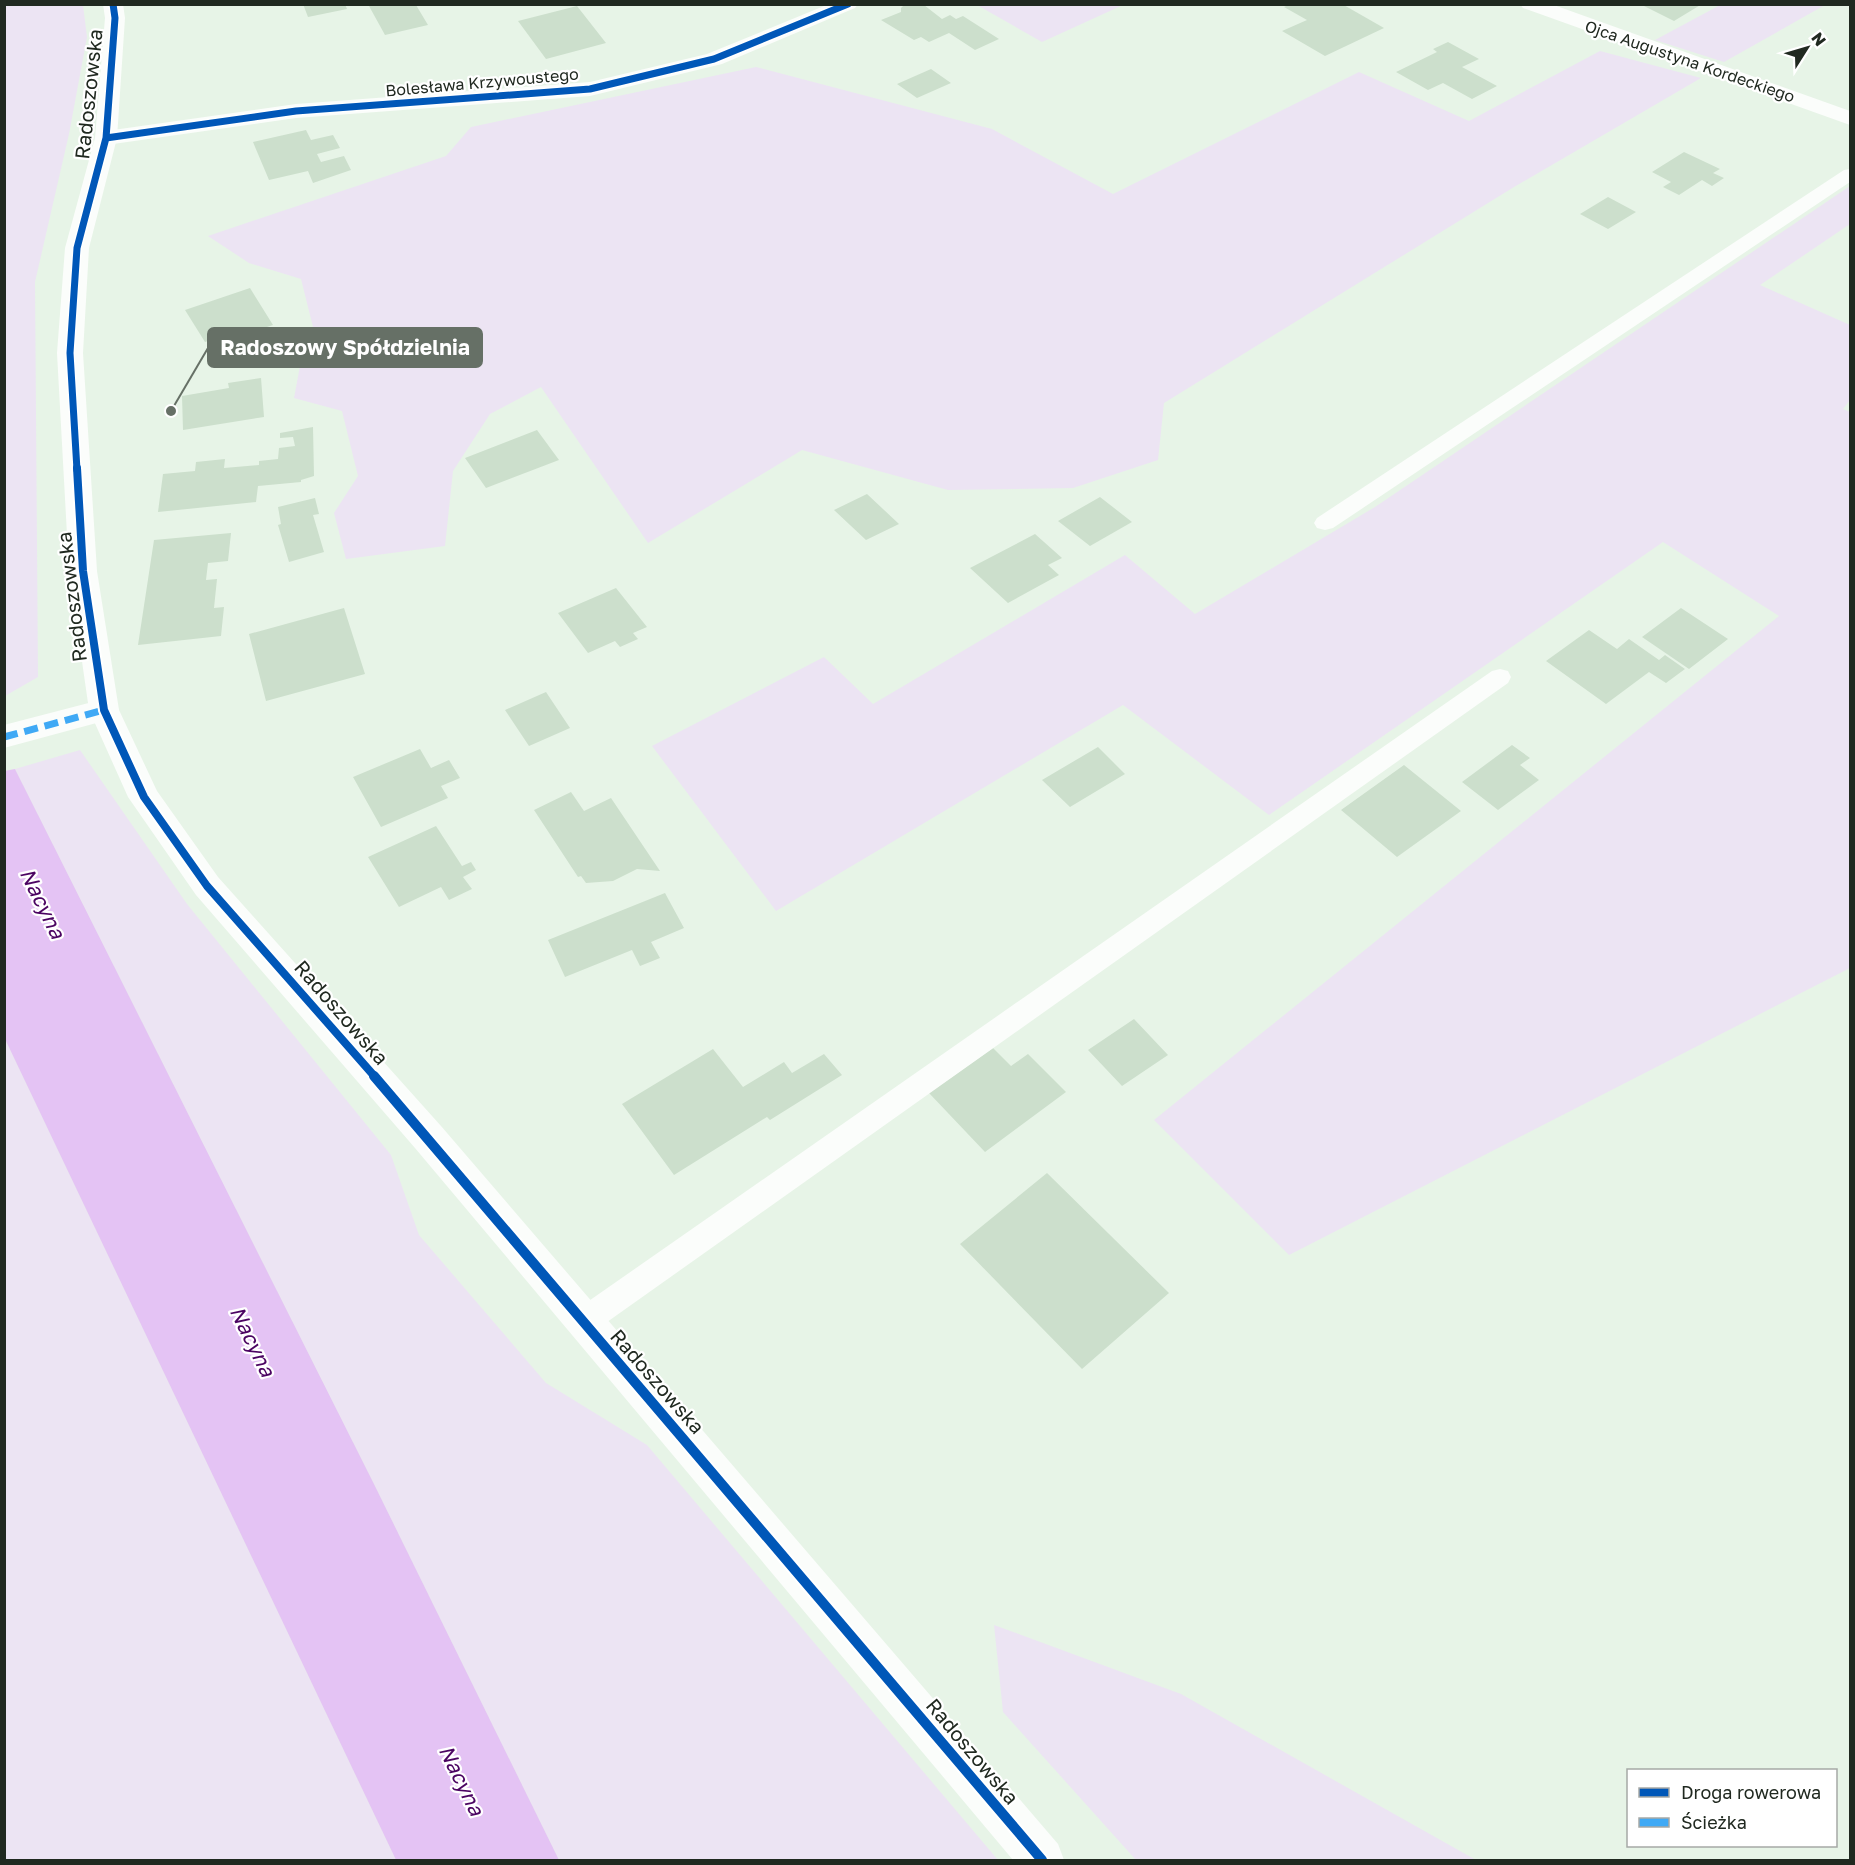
<svg xmlns="http://www.w3.org/2000/svg" width="1855" height="1865" font-family="'Golos Text',sans-serif">
<style>
.green{fill:#ece4f3}
.water{fill:#e4c3f4}
.building{fill:#ccdfcc}
.lines{fill:none;stroke-linecap:round;stroke-linejoin:round}
.lane{fill:#fbfdfb;fill-rule:evenodd}
.street{fill:#fbfdfb;fill-rule:evenodd}
.secondary{fill:#fbfdfb;fill-rule:evenodd}
.quiet{stroke:#3fa9f5;stroke-width:7;stroke-dasharray:14 7;stroke-linecap:butt}
.cycleway-far2-casing{stroke:#fff;stroke-width:10}
.cycleway-far1-casing{stroke:#fff;stroke-width:12}
.cycleway-casing{stroke:#fff;stroke-width:14}
.cycleway-far2{stroke:#0057b8;stroke-width:7}
.cycleway-far1{stroke:#0057b8;stroke-width:8}
.cycleway{stroke:#0057b8;stroke-width:10}
.labels{text-anchor:middle;dominant-baseline:central;stroke-width:4.5;stroke-linejoin:round;paint-order:stroke}
.far-street-label{font-size:16px;fill:#202920;stroke:#fff}
.street-label{font-size:20px;fill:#202920;stroke:#fff}
.water-label{font-size:21px;font-style:italic;fill:#4b0462;stroke:#fff}
.leader{fill:none;stroke:#667066;stroke-width:2}
.callout-dot{fill:#667066;stroke:#fff;stroke-width:2}
.callout{fill:#667066;stroke:#667066;stroke-width:2}
.callout-label{font-size:21px;text-anchor:middle;font-weight:bold;fill:#fff}
</style>
<rect width="100%" height="100%" fill="#e7f4e7"/>
<path class="green" d="M1722,4H1825V5L1724,62L1655,40Z
M4,5H83L87,37L69,134L35,282L38,677L5,696Z
M977,5H1123L1042,42Z
M1600,51L1701,78L1514,187L1164,403L1158,460L1073,488L948,490L802,450L648,543L541,387L490,414L453,471L445,546L346,559L334,513L358,476L342,411L294,398L303,350L316,339L301,279L249,263L208,236L446,156L471,127L756,67L992,129L1113,194L1359,72L1469,121Z
M1850,186V224L1760,285L1850,325V400L1843,409L1850,412V968L1289,1255L1154,1120L1779,616L1663,542L1269,815L1123,705L776,911L652,746L824,657L873,704L1125,555L1195,614L1375,507Z
M80,750L187,904L391,1155L419,1235L546,1383L647,1445L998,1860H559L373,1482L15,769Z
M5,1039L396,1860H5Z
M994,1625L1181,1694L1476,1860H1136L1003,1712Z"/>
<path class="water" d="M15,769L373,1482L559,1860H396L5,1039L4,771Z"/>
<path class="building" d="M303,4H345L347,9L308,17Z
M1290,4H1342L1384,28L1325,56L1282,31L1307,20L1284,7Z
M1640,4H1702L1674,21Z
M375,5H416L428,25L385,35L369,6Z
M904,5H924L942,19L950,15L956,19L963,16L999,39L975,50L949,33L929,42L921,37L914,40L881,20L901,12V8Z
M577,6L606,43L546,59L518,21Z
M1448,42L1479,59L1462,67L1497,86L1472,99L1443,83L1428,90L1396,72L1437,52L1433,49Z
M931,69L951,83L917,98L897,84Z
M306,130L311,140L333,135L340,148L317,154L321,162L344,156L351,170L313,183L308,171L269,180L253,142Z
M1684,152L1720,169L1713,173L1724,178L1712,186L1702,180L1679,195L1663,187L1671,182L1652,172Z
M1608,197L1636,212L1608,229L1580,214Z
M250,288L273,325L243,335L241,330L205,342L185,310Z
M261,378L264,417L183,430L182,396L229,388L228,383Z
M313,427L314,476L301,480V482L258,486L256,502L158,512L163,474L195,471L196,462L225,459L224,468L259,465V461L278,459L279,448L295,446L293,437L280,438V433Z
M537,430L559,460L486,488L465,458Z
M867,494L899,524L866,540L834,510Z
M1100,497L1132,522L1090,546L1058,521Z
M315,498L319,514L313,515L324,552L289,562L278,525L281,524L278,507Z
M231,533L228,561L208,563L206,580L217,579L214,608L224,607L221,636L138,645L154,540Z
M1035,534L1062,558L1048,565L1059,575L1008,603L970,568Z
M616,588L647,627L633,633L638,639L620,647L615,641L588,653L558,613Z
M344,608L365,674L266,701L249,634Z
M1681,608L1728,639L1689,669L1642,637Z
M1589,630L1617,649L1629,639L1659,660L1665,655L1685,669L1666,683L1649,672L1606,704L1546,661Z
M546,692L570,728L529,746L505,710Z
M1512,745L1530,758L1520,765L1539,780L1498,810L1462,782Z
M1098,747L1125,774L1070,807L1042,780Z
M420,749L431,768L449,760L460,778L441,786L448,798L381,827L353,777Z
M1404,765L1461,811L1397,857L1341,810Z
M571,792L584,811L611,798L660,871L637,869L613,881L586,883L581,876L578,877L534,810Z
M436,826L462,866L471,862L476,870L463,877L472,889L449,900L441,887L399,907L368,857Z
M665,893L684,928L651,942L660,958L640,966L632,950L565,977L548,940Z
M1134,1019L1168,1055L1122,1086L1088,1050Z
M993,1048L1011,1066L1028,1054L1066,1092L985,1152L929,1093Z
M713,1049L743,1087L784,1062L792,1073L824,1054L842,1075L770,1120L767,1117L674,1175L622,1104Z
M1047,1173L1169,1293L1082,1369L960,1244Z"/>
<g class="lines">
<path class="lane" d="M1850,169V182L1333,528L1325,530L1317,528L1314,523L1317,518L1844,170Z
M1500,669L1508,671L1511,677L1508,683L593,1332L583,1336L573,1332L568,1322L573,1312L1492,671Z"/>
<path class="street" d="M829,4H858L855,8L722,64L590,96L296,118L106,145L98,143L95,138L98,133L106,131L296,104L590,82L707,54Z
M1520,4H1551L1850,111V125L1523,8Z
M104,699L115,702L119,710L115,718L4,748V725Z"/>
<path class="secondary" d="M103,4H123L125,18L117,138L89,248L83,353L97,571L119,710L157,791L218,877L441,1126L1058,1844L1064,1860H1013L415,1148L196,895L128,797L89,710L69,571L57,353L65,248L95,138L105,18Z"/>
<path class="quiet" d="M4,737L104,710"/>
<defs>
<path id="cycleway-far2" d="M106,138L296,111L590,89L714,59L848,4
M77,470L70,353L77,248L106,138L115,18L113,4"/>
<path id="cycleway-far1" d="M77,468L83,571L104,710L144,797L207,886L376,1078"/>
<path id="cycleway" d="M374,1076L1042,1860"/>
</defs>
<use href="#cycleway-far2" class="cycleway-far2-casing"/>
<use href="#cycleway-far1" class="cycleway-far1-casing"/>
<use href="#cycleway" class="cycleway-casing"/>
<use href="#cycleway-far2" class="cycleway-far2"/>
<use href="#cycleway-far1" class="cycleway-far1"/>
<use href="#cycleway" class="cycleway"/>
</g>
<g class="labels">
<g class="far-street-label">
<text transform="translate(1690 61) rotate(19)">Ojca Augustyna Kordeckiego</text>
<text transform="translate(482 82) rotate(-5)">Bolesława Krzywoustego</text>
</g>
<g class="street-label">
<text transform="translate(88 94) rotate(-84)">Radoszowska</text>
<text transform="translate(71 597) rotate(-97)">Radoszowska</text>
<text transform="translate(342 1012) rotate(49)">Radoszowska</text>
<text transform="translate(658 1381) rotate(49)">Radoszowska</text>
<text transform="translate(973 1751) rotate(50)">Radoszowska</text>
</g>
<g class="water-label">
<text transform="translate(43 903) rotate(64)">Nacyna</text>
<text transform="translate(253 1341) rotate(64)">Nacyna</text>
<text transform="translate(462 1780) rotate(64)">Nacyna</text>
</g>
</g>
<path class="leader" d="M171 411L208 348"/>
<circle class="callout-dot" cx="171" cy="411" r="6"/>
<rect class="callout" x="208" y="328" width="274" height="39" rx="6"/>
<g class="callout-label">
<text x="345" y="355">Radoszowy Spółdzielnia</text>
</g>
<rect width="1855" height="1865" fill="none" stroke="#202920" stroke-width="12"/>
<rect x="1627" y="1769" width="210" height="78" fill="#ffffff" stroke="#a6a9a6" stroke-width="1.5"/>
<rect x="1639" y="1788" width="30" height="9" fill="#0057b8" stroke="#a6a9a6" stroke-width="1.5"/>
<text x="1681" y="1799" font-size="18" fill="#202920">Droga rowerowa</text>
<rect x="1639" y="1818" width="30" height="9" fill="#3fa9f5" stroke="#a6a9a6" stroke-width="1.5"/>
<text x="1681" y="1829" font-size="18" fill="#202920">Ścieżka</text>
<g transform="translate(1807 48) rotate(53)" stroke="#ffffff" stroke-width="4.5" paint-order="stroke">
<path d="M0-4.5L10 22L0 15L-10 22Z" fill="#202920"/>
<text y="-9" font-size="16" font-weight="bold" text-anchor="middle" fill="#202920">N</text>
</g>
</svg>
